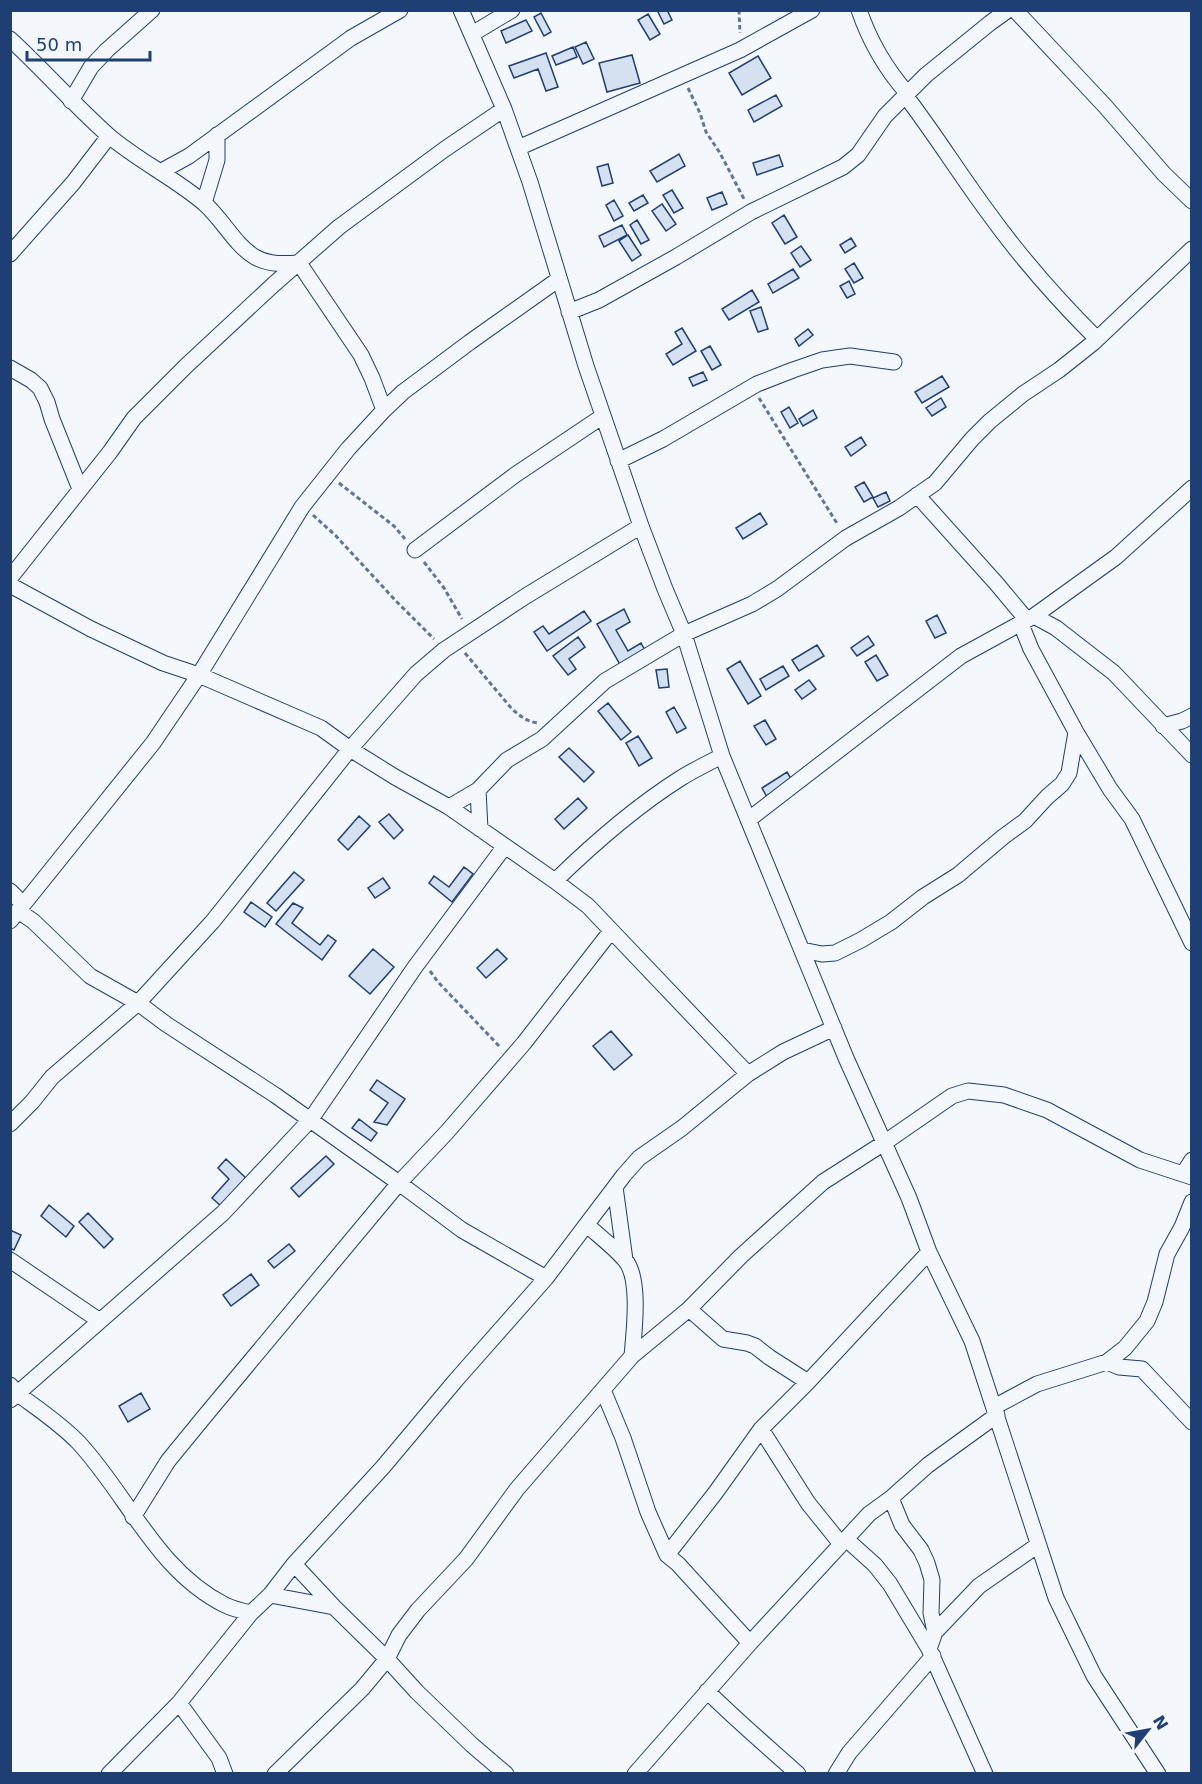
<svg xmlns="http://www.w3.org/2000/svg" width="1202" height="1784" font-family="'DejaVu Sans',sans-serif">
<style>
.building{fill:#d5e0f0;stroke:#1d3f73;stroke-width:1.5}
.lines{fill:none;stroke-linecap:round;stroke-linejoin:round}
.street-casing{stroke:#1d3f73;stroke-width:17}
.path{stroke:#5e769c;stroke-width:3;stroke-dasharray:4.5 3;stroke-linecap:butt}
.street{stroke:#f4f7fb;stroke-width:15}
</style>
<rect width="100%" height="100%" fill="#f4f7fb"/>
<path class="building" d="M657,10H667L672,20L664,24Z
M541,13L551,32L544,36L534,17Z
M648,14L660,34L650,40L638,20Z
M526,20L532,31L506,43L501,31Z
M586,42L594,59L583,64L575,47Z
M573,47L577,57L556,65L552,56Z
M546,53L558,87L546,91L538,69L514,78L509,66Z
M632,55L640,83L607,92L599,63Z
M758,56L771,78L742,95L729,73Z
M776,95L782,106L754,122L748,110Z
M679,154L685,166L657,182L650,171Z
M779,155L783,166L757,175L753,163Z
M608,164L613,183L602,186L597,167Z
M672,190L683,208L674,213L663,195Z
M722,192L727,204L712,210L707,198Z
M643,195L648,203L634,211L629,203Z
M614,200L623,216L614,221L606,205Z
M662,204L676,224L666,231L652,211Z
M784,215L797,237L785,244L772,223Z
M637,220L649,240L641,244L630,225Z
M622,225L627,235L604,247L599,236Z
M628,235L641,255L632,261L619,241Z
M851,238L856,246L845,253L840,245Z
M801,246L811,260L800,267L791,253Z
M854,263L863,278L854,283L845,269Z
M793,269L799,278L773,293L768,284Z
M849,281L855,294L847,298L840,286Z
M752,290L759,302L729,320L722,309Z
M761,307L768,329L758,332L750,311Z
M682,328L696,351L673,365L666,354L682,344L675,332Z
M808,329L813,335L799,346L795,339Z
M710,346L721,365L712,370L701,351Z
M703,372L707,380L693,386L689,378Z
M942,376L949,387L922,403L915,392Z
M941,398L946,407L932,416L926,408Z
M789,407L798,423L790,428L781,412Z
M813,410L817,418L803,426L799,419Z
M861,437L866,445L851,456L845,447Z
M864,482L873,497L864,502L855,487Z
M886,492L890,501L878,507L873,498Z
M760,513L767,524L743,539L736,528Z
M624,609L630,622L616,630L628,651L641,643L647,654L622,668L597,624Z
M584,611L591,621L547,651L534,632L543,626L549,634Z
M937,615L946,633L935,638L926,621Z
M868,636L874,645L857,656L851,648Z
M578,637L585,647L569,659L576,669L568,675L553,656Z
M817,645L824,656L799,671L792,660Z
M876,655L888,675L877,681L865,662Z
M740,661L761,696L748,704L727,669Z
M783,666L789,676L766,690L760,679Z
M667,669L669,687L659,688L656,670Z
M809,680L816,689L802,699L795,690Z
M608,703L631,732L621,740L598,711Z
M674,707L686,728L677,733L666,712Z
M765,720L776,739L766,745L754,726Z
M638,736L652,758L639,766L626,743Z
M569,748L594,772L584,782L559,757Z
M787,772L793,782L767,797L762,788Z
M578,798L587,808L564,829L555,819Z
M389,814L403,830L394,839L379,822Z
M359,816L370,826L348,850L338,840Z
M464,867L473,874L452,902L429,883L434,876L449,887Z
M294,872L304,880L276,911L267,903Z
M383,878L390,888L375,898L368,888Z
M251,902L272,917L265,927L244,912Z
M293,903L303,908L292,923L320,945L328,935L336,941L322,960L276,924Z
M373,949L394,967L370,994L349,976Z
M497,949L507,959L486,978L477,968Z
M611,1031L632,1055L614,1070L593,1046Z
M377,1080L405,1099L387,1125L374,1122L388,1103L370,1090Z
M359,1119L377,1133L371,1141L352,1128Z
M326,1156L334,1164L299,1197L291,1188Z
M226,1159L247,1179L222,1207L212,1198L229,1179L218,1168Z
M49,1205L74,1226L66,1237L41,1216Z
M88,1213L113,1239L104,1248L79,1222Z
M10,1230L21,1235L14,1250L10,1248Z
M289,1244L295,1251L274,1268L268,1261Z
M251,1274L259,1285L231,1306L223,1295Z
M141,1393L150,1409L128,1422L119,1406Z"/>
<g class="lines">
<defs>
<path id="street" d="M461,10L504,109L530,182L586,366L641,526L665,589L684,634L722,756L846,1058L909,1198L929,1252L972,1341L1056,1598L1094,1676L1158,1774
M859,10C870,42 885,68 907,93
M1015,10L1105,106L1164,174L1192,201
M472,34L512,10
M10,39C44,70 74,105 108,135C138,161 175,178 205,204C223,220 235,245 255,257C270,265 284,264 299,263L361,355L372,378L384,410
M905,95C934,133 959,173 987,211C1020,257 1057,299 1097,339
M71,101L91,67L107,50L152,10
M518,148L740,50L812,10
M160,172L189,156L351,38L400,10
M204,203L217,160V135
M10,254L73,183L109,136
M569,312L599,300L676,257L751,212L843,167L858,155L885,116L926,75L990,23L1008,10
M10,368L31,380L40,388L47,402L52,419L80,489
M618,461L663,439L757,384L793,370L822,360L850,356L894,362
M917,495L996,583L1027,620
M415,550L515,475L603,416
M10,578L110,452L134,418L186,366L273,285L339,227L445,149L504,109
M10,585L91,629L163,663L199,675L321,728L350,749L395,777L449,807L555,881L588,906L748,1074
M1034,616L1056,628L1114,673L1192,755
M1021,624L1031,649L1076,732L1110,789L1132,819L1192,943
M1163,726L1182,721L1192,716
M449,807L478,790
M748,820L961,656L1034,616L1116,557L1192,488
M480,829L478,790L507,760L542,739L605,681L684,634L752,604L777,589L846,538L899,508L935,483L972,439L990,421L1023,394L1059,370L1093,343L1192,249
M555,881C594,843 635,807 681,778C694,770 708,763 722,756
M10,891L23,904
M18,911L33,921L90,976L138,1003L166,1024L275,1095L399,1183L462,1230L546,1278
M10,921L153,743L199,675L302,507L348,449L384,410L403,392L470,342L559,279
M802,950L822,954L835,953L861,940L891,922L923,897L958,875L1003,837L1025,821L1047,797L1062,784L1069,773L1076,732
M10,1124L32,1102L52,1077L138,1003L213,921L350,749L416,674L444,650L526,596L641,526
M1183,1174L1192,1160
M615,1187L625,1260
M587,1225C599,1236 614,1247 625,1260C641,1278 634,1332 632,1356
M10,1260L100,1321
M689,1309L723,1339L747,1343L755,1346L769,1357L808,1382
M1107,1362L1119,1367L1142,1369L1192,1422
M10,1385L18,1394C38,1409 61,1424 79,1443C128,1496 157,1571 225,1605C233,1609 242,1611 251,1613
M603,1390L623,1438L648,1512L667,1555L678,1564L750,1643
M10,1400L223,1213L311,1119L415,967L505,846
M994,1407L1037,1384L1107,1362L1125,1348L1147,1321L1155,1302L1167,1254L1182,1227L1192,1202
M761,1429L808,1503L841,1544
M891,1498L902,1525L921,1550L927,1563L932,1580L931,1613L935,1632
M133,1517L168,1461L204,1417L399,1183L447,1132L524,1043L611,931
M846,1539L875,1565L890,1584L929,1649L985,1774
M667,1555L716,1492L761,1429L808,1382L929,1252
M294,1564L334,1607L387,1659L417,1692L472,1745L506,1774
M270,1595L334,1607
M929,1649L935,1632L979,1586L1038,1545
M707,1691C736,1720 767,1746 798,1774
M179,1703L219,1758L225,1774
M109,1774L179,1703L251,1613L270,1595L294,1564L383,1467L456,1380L546,1278L624,1175L639,1158L682,1128L748,1074L783,1052L834,1028
M275,1774L362,1689L387,1659L399,1635L418,1610L466,1559L517,1489L632,1356L689,1309L741,1256L823,1182L884,1143L952,1096L968,1091L1004,1095L1047,1110L1140,1160L1192,1177
M635,1774L750,1643L869,1514L891,1498L928,1465L997,1415
M836,1774L849,1753L933,1656"/>
</defs>
<use href="#street" class="street-casing"/>
<path class="path" d="M739,10L740,33
M688,88L700,113L706,132L720,153L744,199
M759,398L838,525
M339,483L394,526L405,539
M313,515L336,536L395,600L434,639
M424,562L444,588L462,619
M465,653L512,709C520,716 527,722 539,723
M430,971L438,982L501,1048"/>
<use href="#street" class="street"/>
</g>
<rect width="1202" height="1784" fill="none" stroke="#1d3f73" stroke-width="24"/>
<g transform="translate(1148 1730) rotate(59)" stroke="#f4f7fb" stroke-width="4.5" paint-order="stroke">
<path d="M0-4.5L10 22L0 15L-10 22Z" fill="#1d3f73"/>
<text y="-9" font-size="16" font-weight="bold" text-anchor="middle" fill="#1d3f73">N</text>
</g>
<path d="M27 51v9h123v-9" fill="none" stroke="#1d3f73" stroke-width="3"/>
<text x="36" y="51" font-size="18" fill="#1d3f73" stroke="#f4f7fb" stroke-width="4.5" paint-order="stroke">50 m</text>
</svg>
